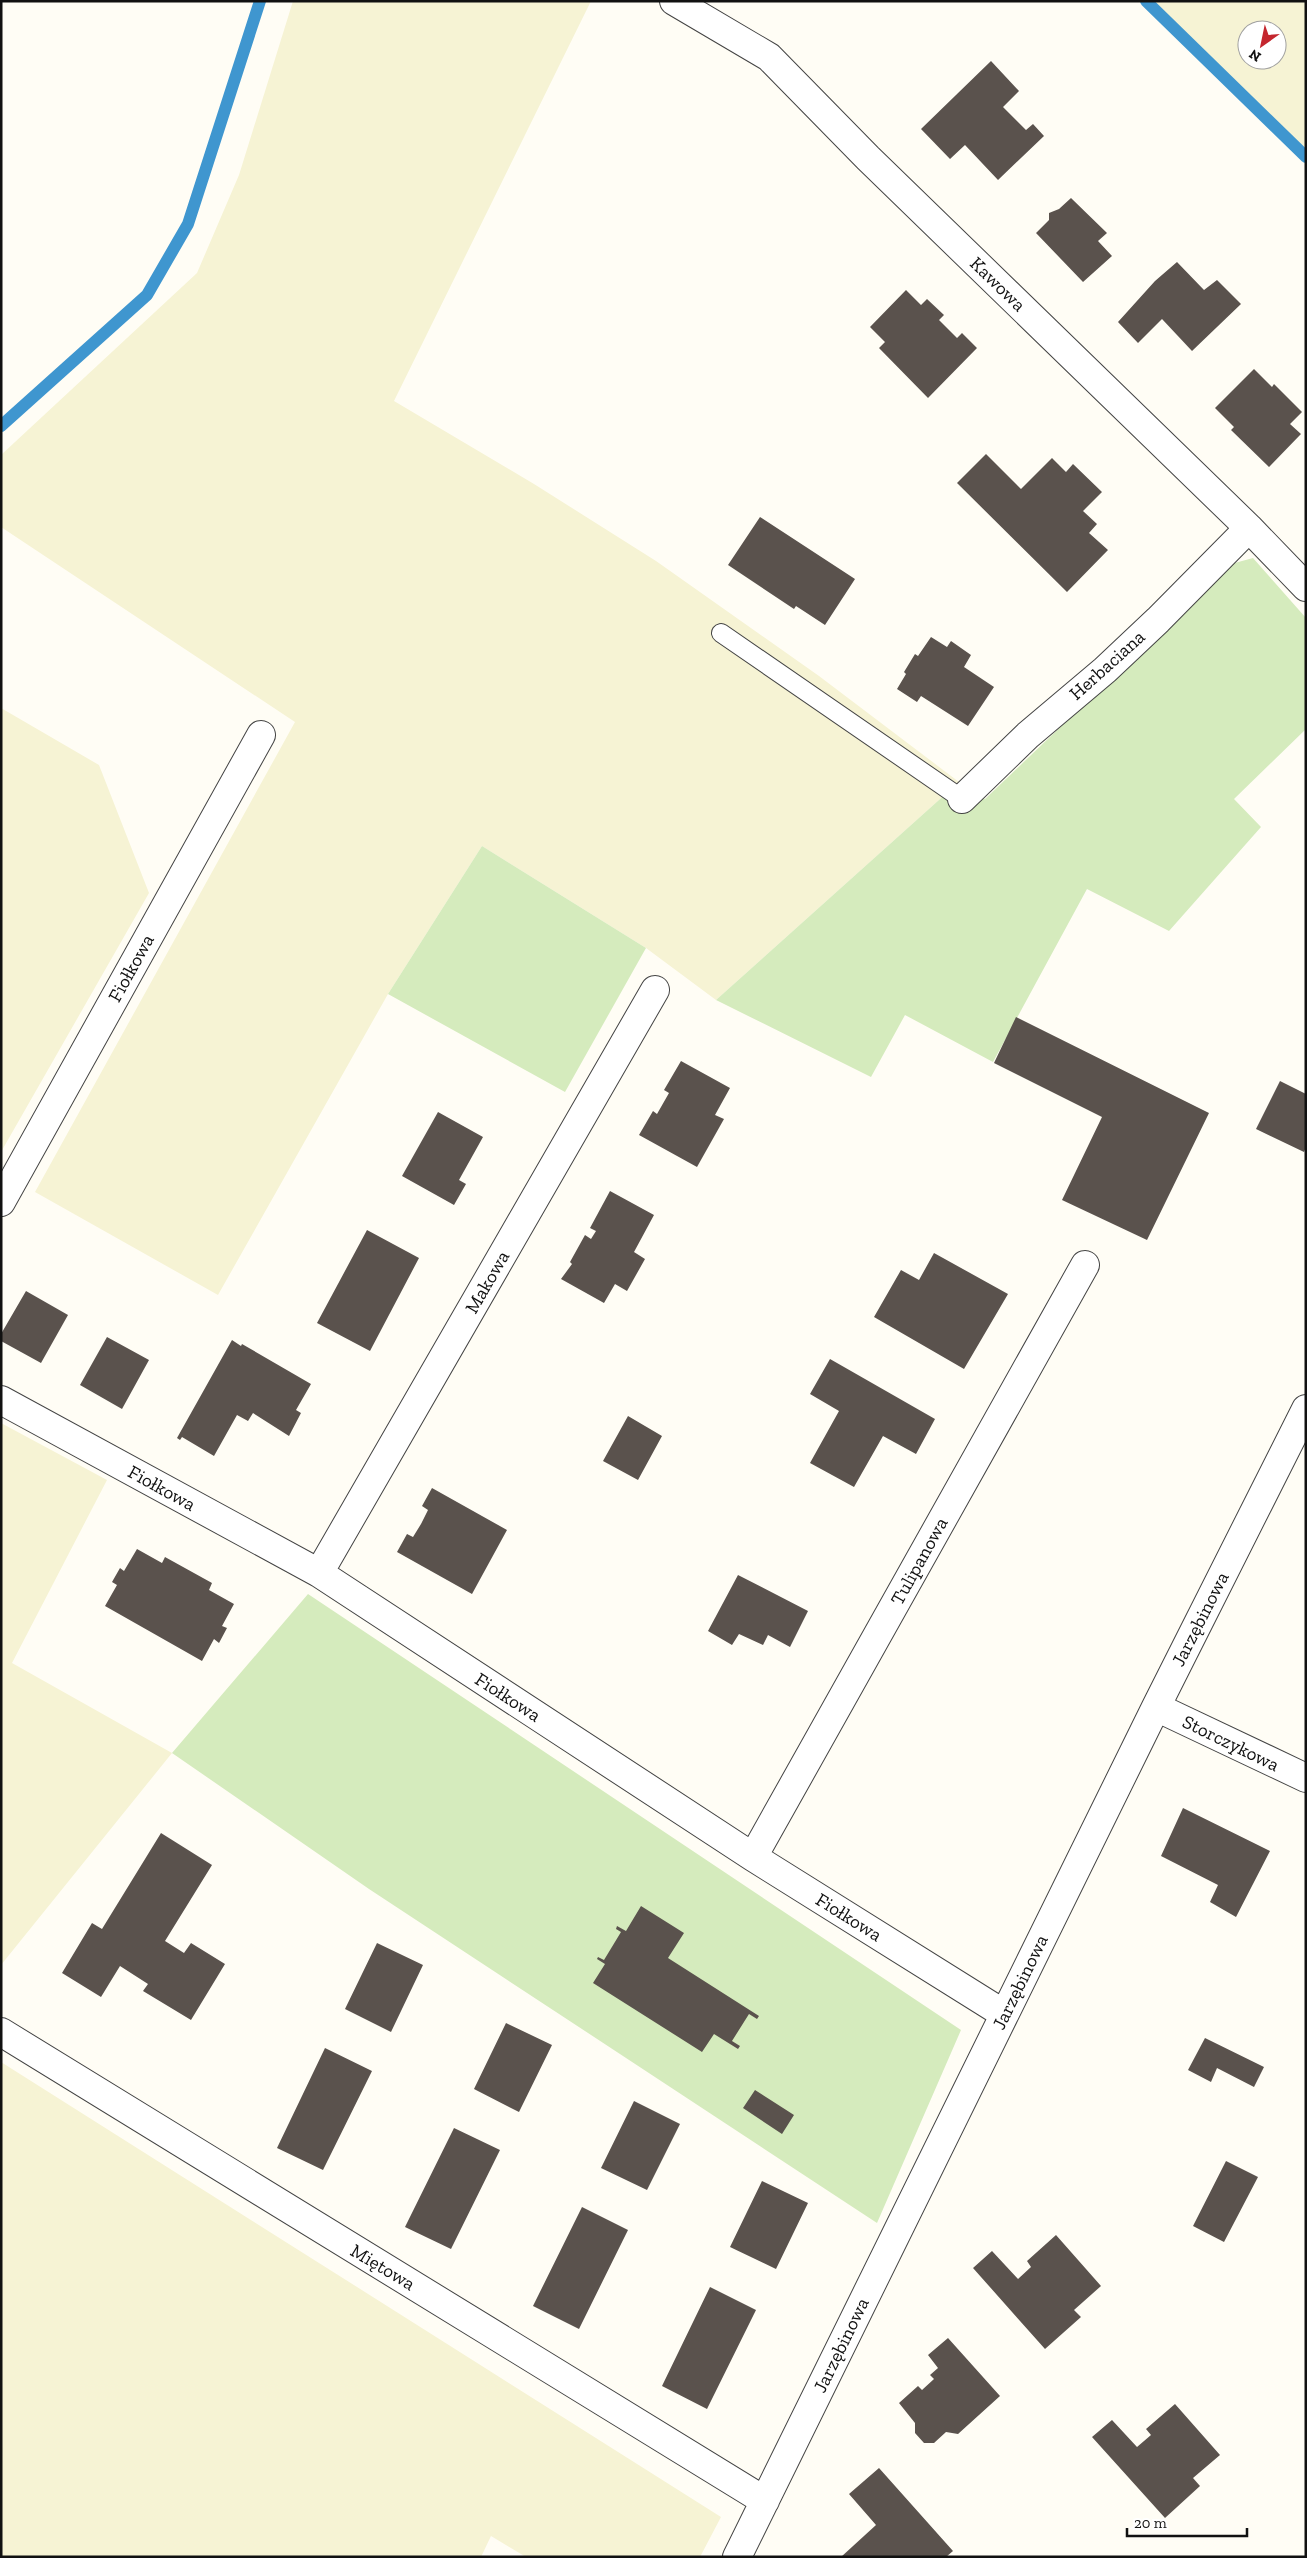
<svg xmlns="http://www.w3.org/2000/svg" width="1307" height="2558" font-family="'Zilla Slab',serif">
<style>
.farmland{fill:#f6f3d4;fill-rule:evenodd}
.green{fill:#d5ebbd}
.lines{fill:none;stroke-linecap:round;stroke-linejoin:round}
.stream{stroke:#3f96cf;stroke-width:12}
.building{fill:#5a524d}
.service-casing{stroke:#444;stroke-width:20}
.minor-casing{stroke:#444;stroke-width:30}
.service{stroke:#fff;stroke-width:18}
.minor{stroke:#fff;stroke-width:28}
.labels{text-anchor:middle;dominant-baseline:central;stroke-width:5;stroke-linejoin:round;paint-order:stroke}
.street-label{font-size:19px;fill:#111;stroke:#fff}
</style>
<rect width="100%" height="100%" fill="#fffdf5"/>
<path class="farmland" d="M293,1H591L394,401L534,484L656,561L819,676L959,782L716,1000L646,948L482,846L388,994L218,1295L35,1192L295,722L1,527V455L197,273L239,175Z
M1154,1H1306V161ZM1247,30H1277V60H1247Z
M1,708L99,765L149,893L1,1152Z
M1,1423L107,1480L12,1663L172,1753L1,1965Z
M1,2062L721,2517L700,2557H526L491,2536L481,2557H1Z"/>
<path class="green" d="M1253,558L1306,618V729L1234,799L1261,827L1169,931L1087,889L993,1062L905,1015L871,1077L716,1000L959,782L985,799L1231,564Z
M482,846L646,948L565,1092L388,994Z
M308,1594L961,2030L877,2223L369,1889L172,1753Z"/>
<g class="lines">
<path class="stream" d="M1146,1L1306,157
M1,426L147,295L188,224L260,1"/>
</g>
<path class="building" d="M991,61L1019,91L1003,107L1026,130L1033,124L1044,136L998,180L965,145L950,159L921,129Z
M1071,198L1107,233L1098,241L1112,256L1083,282L1036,233L1049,220V213L1059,209Z
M1177,262L1204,290L1217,280L1241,304L1192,351L1162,319L1138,343L1118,322L1155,281Z
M906,290L921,305L927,299L944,315L939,320L957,338L962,333L977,348L928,398L879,348L885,342L870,327Z
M1254,369L1272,387L1274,384L1302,412L1290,424L1301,434L1269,467L1231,430L1234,427L1215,408Z
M986,454L1021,489L1052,458L1066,472L1073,464L1102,492L1083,511L1097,524L1089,533L1108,550L1067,592L957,483Z
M760,517L855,579L825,625L796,606L794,609L728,565Z
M931,637L947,647L951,641L971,655L964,667L994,687L968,726L921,696L917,702L897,689L906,674L904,672L915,654L918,656Z
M1016,1017L1209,1113L1147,1240L1062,1200L1102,1117L994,1063Z
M681,1061L730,1088L715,1115L724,1119L697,1167L639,1135L653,1111L657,1114L669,1093L664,1090Z
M1280,1081L1306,1094V1147L1304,1152L1256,1129Z
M438,1112L483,1137L459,1180L466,1184L454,1205L402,1176Z
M610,1191L654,1215L634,1252L645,1259L627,1291L615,1284L604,1303L561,1279L572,1264L570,1262L585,1235L591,1239L596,1231L590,1228Z
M367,1230L419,1258L370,1351L317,1323Z
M934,1253L1008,1294L964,1369L874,1317L901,1270L919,1280Z
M26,1291L68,1315L41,1363L1,1341V1334Z
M107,1337L149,1360L122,1409L80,1385Z
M232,1340L241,1346L242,1344L311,1384L296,1410L301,1413L289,1436L253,1413L248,1421L237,1415L214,1456L182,1437L180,1440L177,1438Z
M830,1359L935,1419L916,1454L883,1436L854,1487L810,1463L839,1411L810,1394Z
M628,1416L662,1436L638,1480L603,1461Z
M432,1488L507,1530L472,1594L397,1552L407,1534L413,1537L421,1524L428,1510L422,1506Z
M137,1549L162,1563L165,1557L212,1583L209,1590L234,1604L222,1626L227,1628L219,1643L214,1639L202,1661L105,1606L117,1585L112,1582L120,1568L124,1571Z
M738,1575L808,1611L790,1647L768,1635L763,1645L739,1634L732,1645L708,1631Z
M1183,1808L1270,1851L1236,1917L1210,1902L1218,1885L1161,1856Z
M161,1833L212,1865L165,1941L184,1953L191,1943L225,1964L191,2020L143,1991L148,1984L120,1966L101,1997L62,1973L92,1923L102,1929Z
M641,1906L684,1933L668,1958L759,2016L757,2019L749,2014L732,2041L740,2046L738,2049L714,2034L702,2052L593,1983L605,1964L597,1959L598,1957L604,1960L621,1932L616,1929L617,1926L626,1931Z
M377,1943L423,1965L391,2032L345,2009Z
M506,2023L552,2045L519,2112L474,2089Z
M1205,2038L1264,2067L1254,2087L1217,2068L1211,2082L1188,2070Z
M325,2048L372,2071L323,2170L277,2148Z
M755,2090L794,2115L782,2134L743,2108Z
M634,2101L680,2124L647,2190L601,2168Z
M454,2128L500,2150L451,2249L405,2227Z
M1226,2161L1258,2177L1224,2242L1193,2226Z
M762,2181L808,2203L776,2269L730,2247Z
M582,2207L628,2230L579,2329L533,2306Z
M1056,2235L1101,2286L1074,2310L1081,2317L1045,2349L973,2268L992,2251L1018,2279L1031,2267L1027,2261Z
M710,2287L756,2310L707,2409L662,2386Z
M948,2338L1000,2396L958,2434L946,2432L934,2443H924L915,2433V2423L899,2403L918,2386L922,2390L934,2379L930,2375L938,2368L928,2355Z
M1175,2404L1220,2455L1193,2478L1200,2486L1165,2518L1092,2437L1112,2420L1137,2447L1151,2435L1146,2429Z
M879,2468L953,2551L946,2557H841L876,2525L849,2494Z"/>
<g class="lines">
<defs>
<path id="service" d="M721,633L962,799"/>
<path id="minor" d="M674,1L769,57L868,158L1249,528L1306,587
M962,799L1028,735L1105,670L1158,620L1249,528
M1,1202L261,735
M1,1400L319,1573L753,1857L1004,2014
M319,1573L655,990
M1156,1707L1306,1778
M753,1857L1085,1265
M1,2032L765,2501
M737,2557L1156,1707L1306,1409"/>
</defs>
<use href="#service" class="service-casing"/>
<use href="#minor" class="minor-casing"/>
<use href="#service" class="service"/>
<use href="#minor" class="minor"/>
</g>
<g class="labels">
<g class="street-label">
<text transform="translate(998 284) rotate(44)">Kawowa</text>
<text transform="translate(1107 665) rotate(-42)">Herbaciana</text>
<text transform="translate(131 968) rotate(-61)">Fiołkowa</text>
<text transform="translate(487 1282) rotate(-60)">Makowa</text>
<text transform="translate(162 1488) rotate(29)">Fiołkowa</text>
<text transform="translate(919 1561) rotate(-61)">Tulipanowa</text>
<text transform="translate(1200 1619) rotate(-63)">Jarzębinowa</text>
<text transform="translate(508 1697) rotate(33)">Fiołkowa</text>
<text transform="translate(1231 1743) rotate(26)">Storczykowa</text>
<text transform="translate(849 1917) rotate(32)">Fiołkowa</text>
<text transform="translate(1020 1982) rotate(-64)">Jarzębinowa</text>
<text transform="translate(383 2267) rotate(31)">Miętowa</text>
<text transform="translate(841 2345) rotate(-64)">Jarzębinowa</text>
</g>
</g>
<rect width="1307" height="2558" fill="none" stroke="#111111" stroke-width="5"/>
<g transform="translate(1262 45) rotate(213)"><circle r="24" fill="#ffffff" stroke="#a0a0a0"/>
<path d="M0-4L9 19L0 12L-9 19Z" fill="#c4262e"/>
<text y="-8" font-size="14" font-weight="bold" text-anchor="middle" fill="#111111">N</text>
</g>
<path d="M1127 2528v8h120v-8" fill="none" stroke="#111111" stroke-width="2.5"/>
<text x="1134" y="2528" font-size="15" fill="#111111" stroke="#ffffff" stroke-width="4" paint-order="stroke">20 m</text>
</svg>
